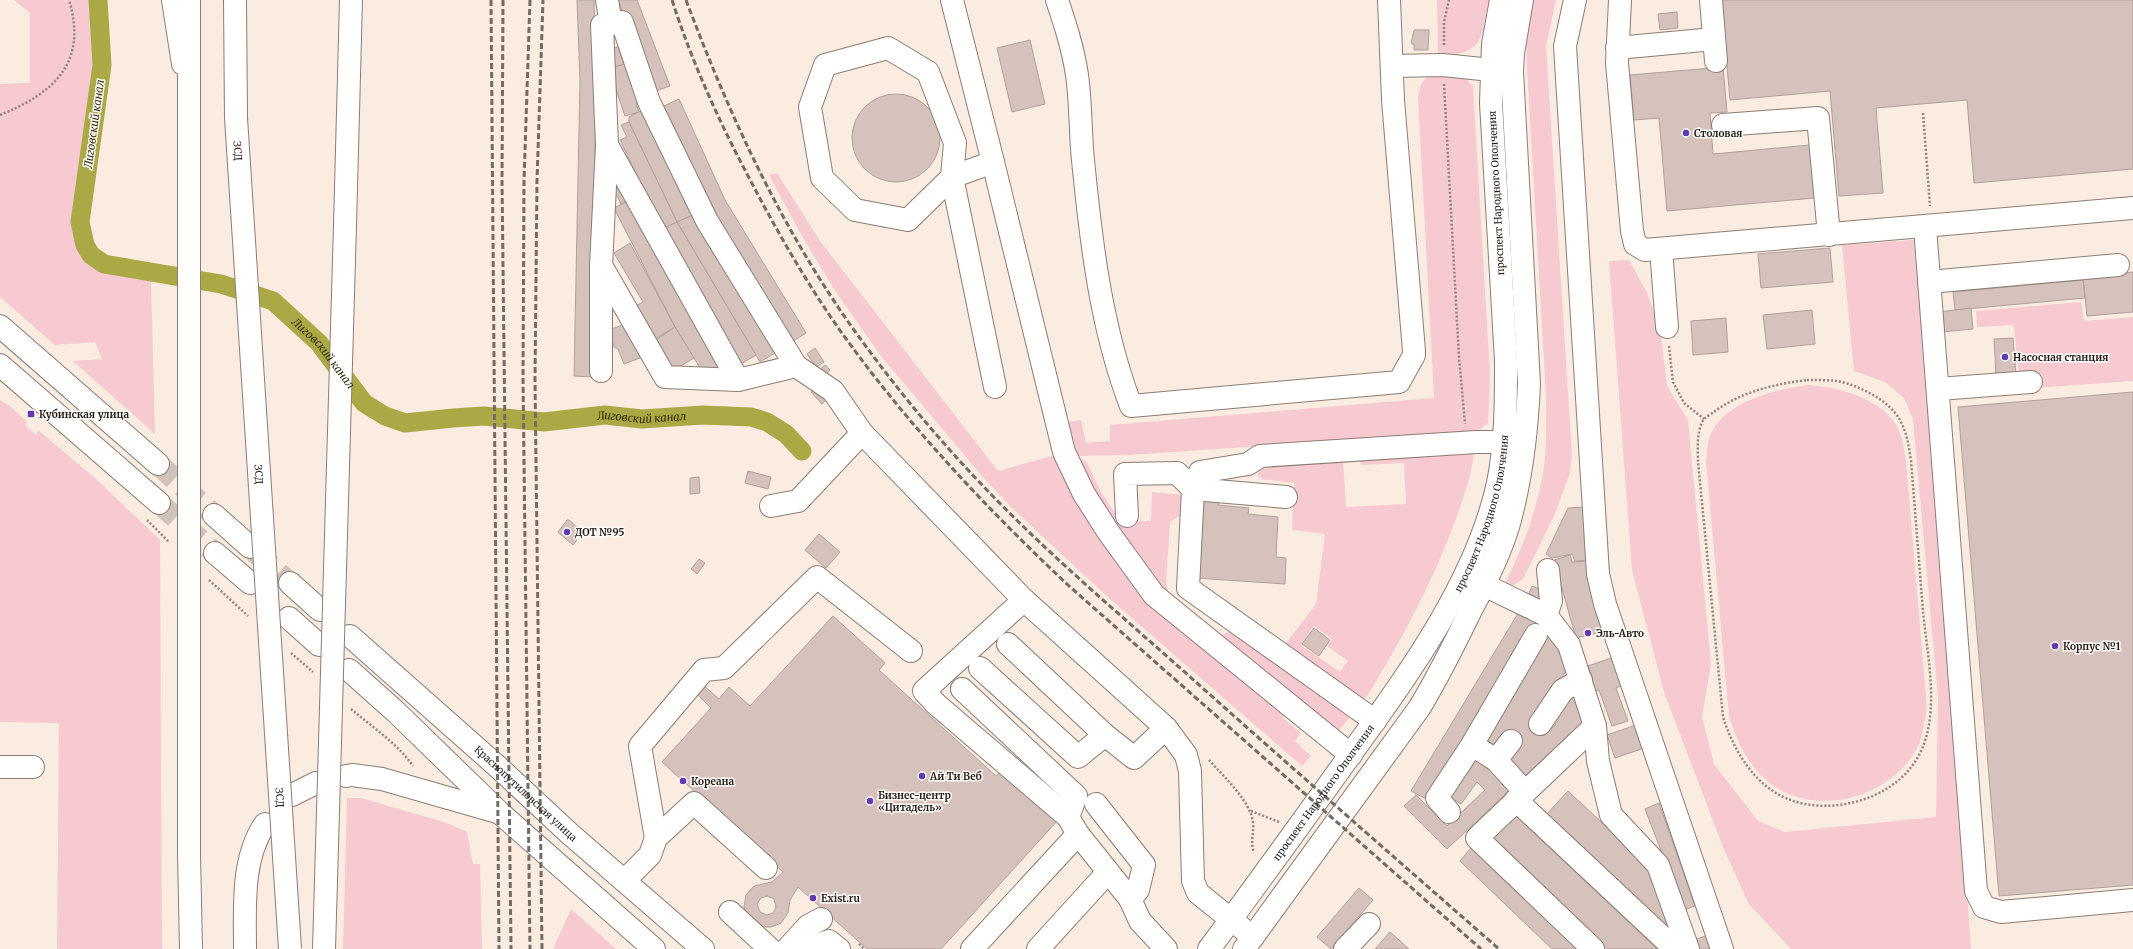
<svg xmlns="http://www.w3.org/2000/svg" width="2133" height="949" viewBox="0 0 2133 949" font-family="Merriweather,serif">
	<rect width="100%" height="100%" fill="#fbece1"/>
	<!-- green -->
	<g fill="#f7cad1" fill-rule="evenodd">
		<polygon points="14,0 93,0 97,65 75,227 84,253 92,263 106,270 151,278 155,434 73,361 102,359 95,342 55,345 0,297 0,84 30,83 30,13"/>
		<path d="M 1437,0 L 1489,0 C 1480,42 1485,52 1438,57 Z"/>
		<path d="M 1532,0 L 1556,0 L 1546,46 L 1572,455 L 1570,473 L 1554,516 L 1523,579 L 1511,587 L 1505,584 C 1523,547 1538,508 1544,466 C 1547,443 1546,419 1546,396 L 1527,68 L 1526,39 Z"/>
		<polygon points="1428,76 1464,76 1473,87 1490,375 1488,423 1478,431 1129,455 1078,456 1067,422 1081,420 1086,443 1110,441 1110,425 1434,398 1418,97 1421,84"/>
		<polygon points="777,173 820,241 998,471 1055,455 1083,510 1286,715 1283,718 1301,733 1295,741 1311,756 1302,766 1110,599 1012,508 982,476 881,356 836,292 803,238 769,175"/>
		<polygon points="1914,240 1953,697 1971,949 1791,949 1749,904 1723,847 1664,692 1632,570 1609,261 1629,260 1647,293 1660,328 1667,386 1688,420 1711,664 1702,717 1714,764 1758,821 1785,832 1936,817 1938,697 1913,419 1904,398 1885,382 1854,371 1842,245"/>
		<polygon points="2081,302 2084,321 2133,317 2133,381 2020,389 2014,325 1977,327 1976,311"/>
		<path d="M 1807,385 C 1839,388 1874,395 1895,423 C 1902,433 1904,449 1906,461 L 1927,709 C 1924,722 1923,738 1916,750 C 1888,798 1819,817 1772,785 C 1749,768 1737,742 1729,716 L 1706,461 C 1707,454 1707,446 1709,439 C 1720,403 1775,389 1807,385 Z"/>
		<polygon points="0,400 10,406 27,422 25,425 36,435 39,431 97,480 160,540 162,949 57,949 59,723 0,722"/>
		<path d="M 1474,452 C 1471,478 1463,500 1454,524 C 1431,586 1400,642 1366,698 L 1362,700 L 1284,646 L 1316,604 L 1325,534 L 1292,530 L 1294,483 L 1263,479 L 1260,478 L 1258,474 L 1260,466 L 1343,460 L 1346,507 L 1406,504 L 1404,463 L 1363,465 L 1358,460 ZM 1314,626 L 1332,639 L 1327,646 L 1348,661 L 1340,672 L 1301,645 Z"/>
		<path d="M 1082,460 L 1086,461 L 1101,492 L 1120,521 L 1151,521 L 1152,492 L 1185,495 L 1181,515 L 1170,522 L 1166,583 L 1168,591 L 1166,592 C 1133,558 1100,506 1081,462 Z"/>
		<polygon points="1230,631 1351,715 1339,731 1220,636"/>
		<polygon points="347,798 361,798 447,823 467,832 473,864 480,864 482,949 343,949"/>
		<polygon points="571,909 616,949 553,949"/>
	</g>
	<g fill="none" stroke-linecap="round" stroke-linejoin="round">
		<!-- canal -->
		<path stroke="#aaa946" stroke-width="19" id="s1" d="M 98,0 L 102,65 L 80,222 L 85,245 L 91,255 L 104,264 L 221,284 L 273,301 L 319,343 L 364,403 L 385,416 L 405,423 L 453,418 L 484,416 L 544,422 L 605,415 L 642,419 L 703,415 L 751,417 L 767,422 L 786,434 L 802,451"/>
	</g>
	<!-- building -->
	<g fill="#d5c2bd" stroke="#b19f9b" fill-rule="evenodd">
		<polygon points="577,0 594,0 596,78 592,377 574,376 580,81"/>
		<polygon points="618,0 637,0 670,86 653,92"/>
		<polygon points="1721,0 2133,0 2133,169 1974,183 1967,100 1876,108 1883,193 1839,196 1830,91 1730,100"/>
		<polygon points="1677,12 1678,28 1660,30 1658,14"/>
		<polygon points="1414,30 1429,30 1428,50 1414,50 1414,45 1411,43"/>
		<polygon points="1030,40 1045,104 1012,112 997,48"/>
		<polygon points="618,47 624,65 616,67 610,49"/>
		<polygon points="627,63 639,103 636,103 639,112 625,116 609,69"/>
		<polygon points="1723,67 1727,112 1710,113 1713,154 1810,145 1815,198 1667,211 1659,118 1634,120 1630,75"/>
		<circle cx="896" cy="138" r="44"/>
		<polygon points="679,99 725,200 806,333 792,342 711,209 662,107"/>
		<polygon points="642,110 693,215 677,222 629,122 629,117"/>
		<polygon points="629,122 677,222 662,229 620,140 627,137 621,125"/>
		<polygon points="620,184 628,201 621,204 613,188"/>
		<polygon points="628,201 721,365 705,376 675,327 614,208"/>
		<polygon points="693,215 775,353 760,362 677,222"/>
		<polygon points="677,222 756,355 741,364 662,229"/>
		<polygon points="630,243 675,327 653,340 634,307 643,302 614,253"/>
		<polygon points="1830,248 1833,282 1761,288 1758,254"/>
		<polygon points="2133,272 2133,312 2087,316 2083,277"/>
		<polygon points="2083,280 2085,298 1955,310 1953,292"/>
		<polygon points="1971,308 1973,329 1941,332 1939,312"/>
		<polygon points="1812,310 1815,344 1767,349 1763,315"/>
		<polygon points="1726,318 1728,352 1693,355 1691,321"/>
		<polygon points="625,324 631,341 635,343 640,358 624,364 618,349 614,347 609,330"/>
		<polygon points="675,327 694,358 674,370 656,340"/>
		<polygon points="2013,338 2016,374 1996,375 1994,339"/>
		<polygon points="815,348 824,362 816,367 807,354"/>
		<polygon points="825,365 830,370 825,376 819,370"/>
		<polygon points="816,387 827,399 822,404 811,392"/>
		<polygon points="2133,392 2133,885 1999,896 1958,407"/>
		<polygon points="748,471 771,477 768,489 745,483"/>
		<polygon points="699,477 700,493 690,494 690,478"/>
		<polygon points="1202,497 1219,498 1218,505 1249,508 1248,514 1278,517 1276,557 1286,558 1285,584 1196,578"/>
		<polygon points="1584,507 1588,560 1575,561 1572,554 1552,558 1546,554 1568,508"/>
		<polygon points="567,520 569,520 578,528 578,531 573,536 577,540 573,545 558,532"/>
		<polygon points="819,534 840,552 826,568 805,550"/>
		<polygon points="1570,555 1572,562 1587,561 1605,631 1576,638 1554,560"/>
		<polygon points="699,559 705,563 697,574 691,569"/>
		<polygon points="1532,586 1542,590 1536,602 1527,598"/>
		<polygon points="1520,610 1536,620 1426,799 1411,791"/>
		<path d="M 833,616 L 885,663 L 879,670 L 996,776 L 1002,770 L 1058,820 L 941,949 L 867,949 L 798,887 L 790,900 L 788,913 L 781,923 L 771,927 L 760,927 L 746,914 L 744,907 L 746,895 L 754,886 L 772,882 L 783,872 L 662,762 L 711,708 L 698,695 L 697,693 L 703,685 L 719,699 L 729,687 L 750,706 ZM 767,896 L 774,899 L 776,907 L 773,913 L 767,915 L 760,912 L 757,904 L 761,898 Z"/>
		<polygon points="1314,628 1330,640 1319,656 1302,644"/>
		<polygon points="1550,630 1571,663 1530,727 1543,736 1556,724 1550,718 1570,697 1588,717 1522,779 1506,758 1482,741"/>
		<polygon points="1614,657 1624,685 1616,688 1628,721 1612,726 1599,690 1593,692 1588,677 1592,676 1588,666"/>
		<polygon points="1636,725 1644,748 1615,758 1607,735"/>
		<polygon points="1474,755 1512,788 1447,849 1404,806 1416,795 1447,826 1485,790 1477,782 1461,804 1447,795"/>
		<polygon points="1568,791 1658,875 1652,881 1664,893 1674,923 1667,930 1545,816"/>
		<polygon points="1659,803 1695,906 1684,910 1645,809"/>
		<polygon points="1513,813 1657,949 1607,949 1489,837"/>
		<polygon points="1471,848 1577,949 1552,949 1460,861"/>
		<polygon points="1359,888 1373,900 1331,949 1317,937"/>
		<polygon points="1390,932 1409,949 1375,949"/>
		<polygon points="1708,935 1713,949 1697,949 1694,940"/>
	</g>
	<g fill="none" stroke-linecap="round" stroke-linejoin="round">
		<!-- major-tunnel -->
		<g stroke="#d0c3b9" stroke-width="22" stroke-dasharray="22 11" stroke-linecap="butt">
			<polyline points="158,464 214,515"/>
			<polyline points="159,503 215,553"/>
			<polyline points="254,551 290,583"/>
		</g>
		<defs>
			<g id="minor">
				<polyline points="607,0 611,24"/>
				<polyline points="952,0 993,162 1064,452 1084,494 1109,533 1154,595 1351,755"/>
				<path d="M 1057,0 C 1065,24 1073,48 1077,75 C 1081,103 1080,131 1083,160 C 1091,242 1101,328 1131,406 L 1399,382 L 1414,355 L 1414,351 L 1393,100 L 1389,0"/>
				<polyline points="1575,0 1565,46 1598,574 1605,604 1722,949"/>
				<polyline points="1620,0 1617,63 1632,231 1635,244 1645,250 2133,208"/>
				<polyline points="1711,0 1716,61"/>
				<polyline points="1617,48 1714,39"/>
				<polyline points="1393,66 1443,65 1491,70"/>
				<polyline points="1723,125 1818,118 1829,235"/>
				<polyline points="607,145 738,380 796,366"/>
				<polyline points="993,162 952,177 908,220 855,210 822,178 810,107 825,65 888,48 928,72 955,143 952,177 995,387"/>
				<polyline points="1925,227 1976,891 1984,907 2001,912 2133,900"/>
				<polyline points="1661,249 1667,327"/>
				<polyline points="602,267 665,377 738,380"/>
				<polyline points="1929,282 2118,265"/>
				<polyline points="601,371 601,266 607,145 602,25 622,22 649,102 707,221 796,366 833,391 862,433 1024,600 1166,728 1186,755 1190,771 1193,881 1198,893 1253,937"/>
				<polyline points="1938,389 2031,382"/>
				<polyline points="771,506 798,501 862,433"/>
				<polyline points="1127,516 1125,474 1177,473 1193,489 1286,497"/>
				<polyline points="1484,585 1546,615 1569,645 1595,726 1598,761 1611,815 1658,865 1688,949"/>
				<polyline points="1024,600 924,691 936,704 1068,817 1078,834"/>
				<polyline points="1546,615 1551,601 1548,570"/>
				<polyline points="1008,644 1105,735"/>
				<polyline points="980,668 1078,757 1105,735 1134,758 1166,728"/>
				<polyline points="962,689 1076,796 1068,817"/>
				<polyline points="1375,721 1188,588 1193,489 1200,472 1248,464 1260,456 1476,442 1503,442"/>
				<polyline points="1540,724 1563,690 1581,680"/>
				<polyline points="1472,745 1496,760 1525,792"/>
				<polyline points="1496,760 1511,741"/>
				<polyline points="0,767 33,767"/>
				<polyline points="1516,800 1675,949"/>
				<polyline points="1096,804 1144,865 1138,890 1130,899"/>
				<polyline points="1449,812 1437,798 1472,745 1536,635"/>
				<polyline points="656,838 640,746 704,670 724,668 817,577 911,651"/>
				<polyline points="625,880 650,855 656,838 694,803 766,868"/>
				<polyline points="730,912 770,949"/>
				<polyline points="787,949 808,926 821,919"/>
				<polyline points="805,949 829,941 839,949"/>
				<polyline points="972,949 1078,834 1130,899 1140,921 1166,949"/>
				<polyline points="1038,949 1108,872"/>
				<polyline points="1345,949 1369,924"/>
				<polyline points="1593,949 1477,838 1595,726"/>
			</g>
			<g id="major">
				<polyline points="173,0 183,64"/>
				<polyline points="345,225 351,0"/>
				<polyline points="0,326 158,464"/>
				<polyline points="0,365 159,503"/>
				<polyline points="214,515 250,547"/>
				<polyline points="215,553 250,583"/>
				<polyline points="290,583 320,610"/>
				<polyline points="289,618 319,645"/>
				<path id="s2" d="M 350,636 L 498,767 L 570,834 L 703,949"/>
				<polyline points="349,670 396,712 500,813 654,949"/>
				<polyline points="346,776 352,775 382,779 497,812"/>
				<polyline points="292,795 316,783"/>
				<path d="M 245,949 C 245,909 241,859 265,824"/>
				<path id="s3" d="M 1209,949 C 1256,886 1302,822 1348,758 C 1407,676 1476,583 1498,483 C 1506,444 1506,401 1506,361 L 1491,103 L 1493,44 L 1501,0"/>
				<path d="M 1244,949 L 1420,707 C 1439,675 1455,643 1471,610 C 1485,584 1499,556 1508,527 C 1521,481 1527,432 1529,384 L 1512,72 L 1513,53 L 1522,0"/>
			</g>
			<polyline id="highway" points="189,0 189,108"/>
		</defs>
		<!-- minor casing -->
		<use href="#minor" stroke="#8b7d73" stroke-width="24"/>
		<!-- major casing -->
		<use href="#major" stroke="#8b7d73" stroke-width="24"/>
		<!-- highway casing -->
		<use href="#highway" stroke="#8b7d73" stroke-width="24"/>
		<!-- path -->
		<g stroke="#8f857e" stroke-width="2.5" stroke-dasharray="2 2" stroke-linecap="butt">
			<polyline points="1444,45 1444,22 1449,0"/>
			<polyline points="1444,84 1459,357 1465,424"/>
			<polyline points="1923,113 1930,206"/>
			<path d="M 0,115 C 54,93 88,63 69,0"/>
			<polyline points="1669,346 1673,382 1684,403 1704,419"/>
			<path d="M 1807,380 C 1817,380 1828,380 1838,381 C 1860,386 1891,401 1901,422 C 1907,434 1909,447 1911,461 C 1915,511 1919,561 1923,611 C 1927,654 1940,711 1921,751 C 1902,793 1848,812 1805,804 C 1761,796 1736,757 1723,717 L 1698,462 C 1698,450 1696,430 1704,419 C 1706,417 1711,414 1714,412 C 1740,392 1775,384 1807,380 Z"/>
			<polyline points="147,520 169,542"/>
			<polyline points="209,580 248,616"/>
			<polyline points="291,653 313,672"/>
			<path d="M 351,709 C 372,727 397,743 413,766"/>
			<path d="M 1209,760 C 1223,776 1251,801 1253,823 C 1254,834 1250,841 1254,853"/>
			<polyline points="1251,811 1279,822"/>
			<polyline points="859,944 864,949"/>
		</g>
		<!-- minor -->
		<use href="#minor" stroke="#fff" stroke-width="22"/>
		<!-- major -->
		<use href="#major" stroke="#fff" stroke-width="22"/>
		<!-- highway -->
		<use href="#highway" stroke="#fff" stroke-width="22"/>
		<!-- rail -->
		<g stroke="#736b64" stroke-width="3" stroke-dasharray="6 3" stroke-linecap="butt">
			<polyline points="491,0 499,949"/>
			<polyline points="503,0 502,180 511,949"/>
			<polyline points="530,0 524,181 523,378 530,949"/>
			<path d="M 672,0 C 691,59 717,117 746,172 C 774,226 804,279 839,329 C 906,423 985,507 1069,586 L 1481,949"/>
			<path d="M 686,0 C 729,114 779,223 849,323 C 886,375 926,425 969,471 C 1037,545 1114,609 1188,675 C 1291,767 1395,858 1499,949"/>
			<polyline points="542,949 535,379 537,181 543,0"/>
		</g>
		<defs>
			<polyline id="major-bridge" points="324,949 345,225"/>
			<g id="highway-bridge">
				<path id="s4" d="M 235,0 L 236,118 L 290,949"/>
				<polyline points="189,108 189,853 191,949"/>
			</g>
		</defs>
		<!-- major-bridge casing -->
		<use href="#major-bridge" stroke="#8b7d73" stroke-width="24" stroke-linecap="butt"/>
		<!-- highway-bridge casing -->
		<use href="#highway-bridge" stroke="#8b7d73" stroke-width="24" stroke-linecap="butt"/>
		<!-- major-bridge -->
		<use href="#major-bridge" stroke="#fff" stroke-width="22"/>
		<!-- highway-bridge -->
		<use href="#highway-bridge" stroke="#fff" stroke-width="22"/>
	</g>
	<!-- markers -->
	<g fill="#6139b1" stroke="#fffcfa" stroke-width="1.5">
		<circle cx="1686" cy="133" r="4"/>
		<circle cx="2005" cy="357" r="4"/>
		<rect x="27" y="410" width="8" height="8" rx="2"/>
		<circle cx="567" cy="532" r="4"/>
		<circle cx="1588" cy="633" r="4"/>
		<circle cx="2055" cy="646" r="4"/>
		<circle cx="922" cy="776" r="4"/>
		<circle cx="683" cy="781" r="4"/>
		<circle cx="870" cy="801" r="4"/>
		<circle cx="813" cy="898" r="4"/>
	</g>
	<g text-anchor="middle" stroke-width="3" stroke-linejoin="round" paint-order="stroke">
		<!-- poi labels -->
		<g font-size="10" font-weight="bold" fill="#221d19" stroke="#fffcfa" text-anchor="start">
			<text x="1694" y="137">Столовая</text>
			<text x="2013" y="361">Насосная станция</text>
			<text x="39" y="418">Кубинская улица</text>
			<text x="575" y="536">ДОТ №95</text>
			<text x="1596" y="637">Эль-Авто</text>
			<text x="2063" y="650">Корпус №1</text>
			<text x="930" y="780">Ай Ти Веб</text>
			<text x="691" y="785">Кореана</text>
			<text x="878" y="799">Бизнес-центр<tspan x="878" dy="12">«Цитадель»</tspan></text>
			<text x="821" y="902">Exist.ru</text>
		</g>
		<!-- street labels -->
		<g font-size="10" fill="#221d19" stroke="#fffcfa">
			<text dy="4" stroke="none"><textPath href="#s4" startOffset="151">ЗСД</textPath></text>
			<text transform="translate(1496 193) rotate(-93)" y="4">проспект Народного Ополчения</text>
			<text dy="4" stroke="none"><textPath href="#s4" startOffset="475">ЗСД</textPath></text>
			<text dy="4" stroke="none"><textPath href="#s3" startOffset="518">проспект Народного Ополчения</textPath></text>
			<text dy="4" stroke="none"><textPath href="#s3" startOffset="194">проспект Народного Ополчения</textPath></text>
			<text dy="4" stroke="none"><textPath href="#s2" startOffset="236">Краснопутиловская улица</textPath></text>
			<text dy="4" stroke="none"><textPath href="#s4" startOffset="799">ЗСД</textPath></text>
		</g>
		<!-- water labels -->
		<g font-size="11" font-style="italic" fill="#2d2c01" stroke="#fffcfa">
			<text transform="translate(94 124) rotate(-82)" y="4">Лиговский канал</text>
			<text dy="4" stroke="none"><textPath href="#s1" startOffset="521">Лиговский канал</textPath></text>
			<text dy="4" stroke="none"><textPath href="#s1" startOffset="869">Лиговский канал</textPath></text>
		</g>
	</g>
</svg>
